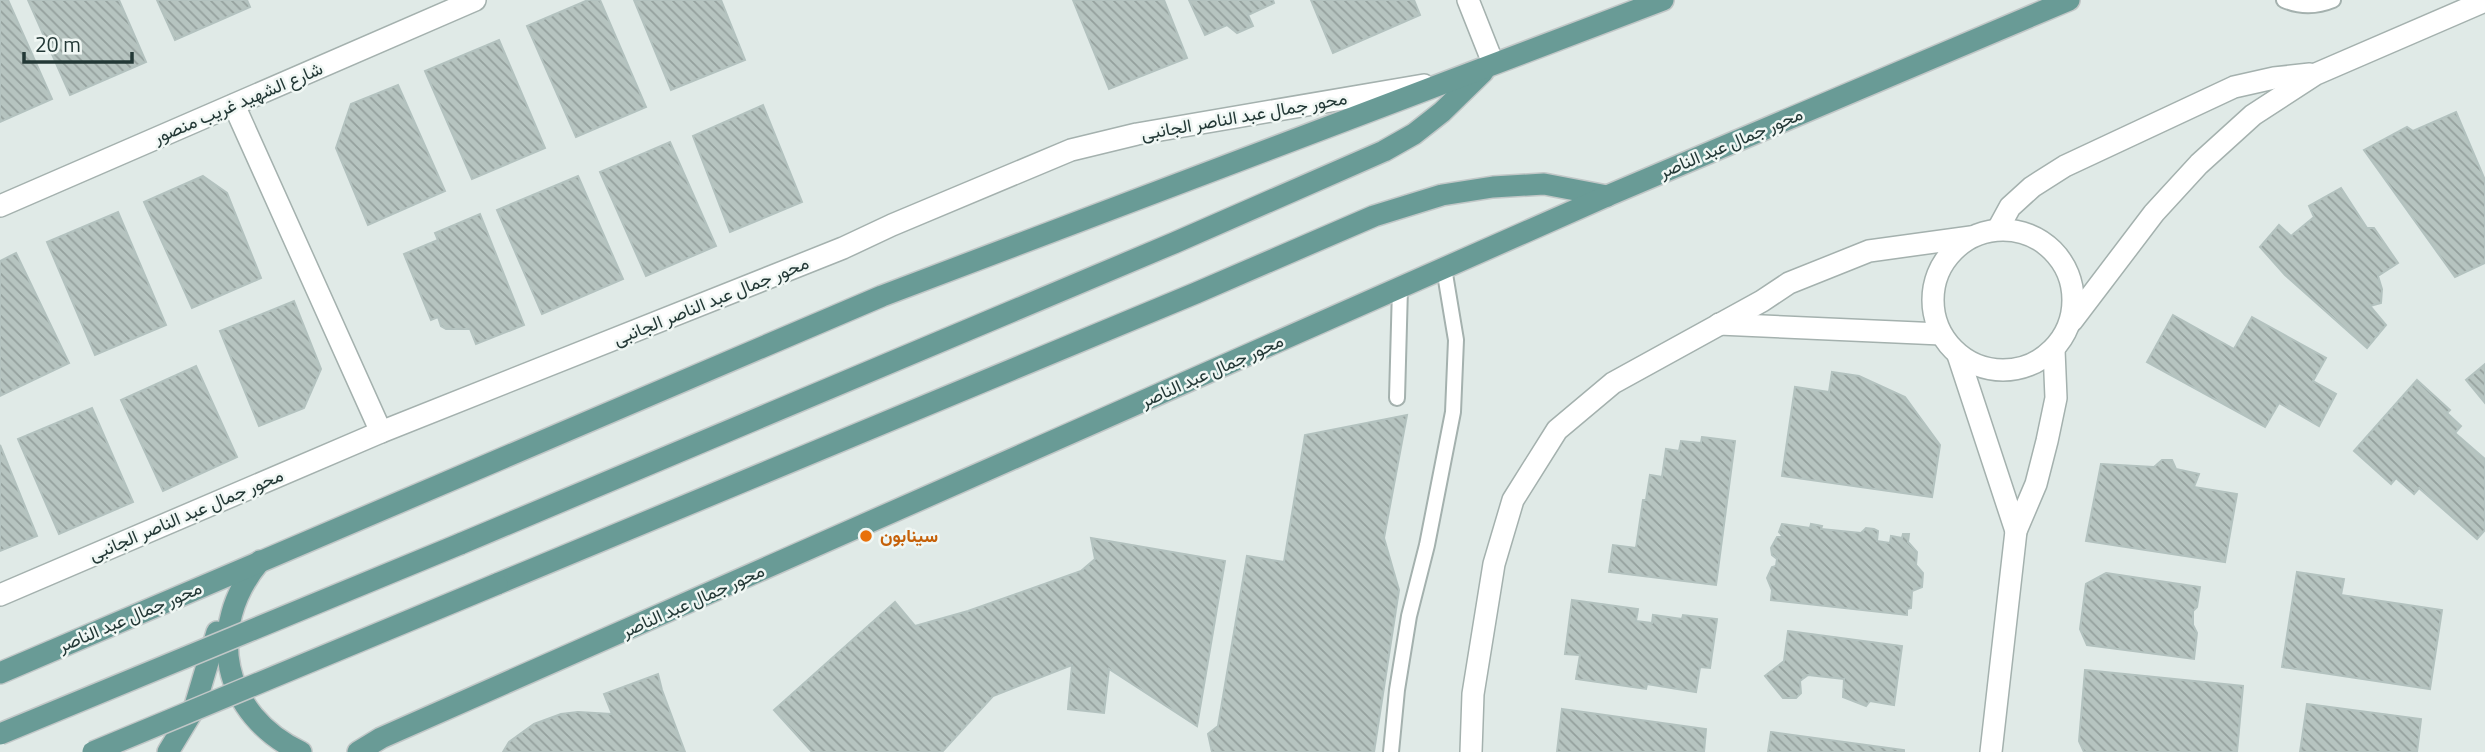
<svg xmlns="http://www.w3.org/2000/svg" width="2485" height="752" viewBox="0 0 2485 752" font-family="'Titillium Web',Vazirmatn,sans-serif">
	<defs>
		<pattern id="building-back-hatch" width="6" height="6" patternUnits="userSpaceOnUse" patternTransform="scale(1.75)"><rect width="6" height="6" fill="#b6c4c0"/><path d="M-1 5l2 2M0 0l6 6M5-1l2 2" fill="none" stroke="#94a09d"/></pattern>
	</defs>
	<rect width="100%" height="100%" fill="#e0eae7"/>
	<!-- building -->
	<g fill="url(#building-back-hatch)" stroke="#b3c2bf" stroke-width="2">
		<polygon points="0,0 8,0 52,99 0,122"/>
		<polygon points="28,0 119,0 146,62 70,95"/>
		<polygon points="157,0 247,0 250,7 175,40"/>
		<polygon points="588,0 600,0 646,107 576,137 527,26"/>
		<polygon points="634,0 721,0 745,60 671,90"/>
		<polygon points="1073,0 1164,0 1187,58 1109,89"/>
		<polygon points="1189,0 1273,0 1274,3 1248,15 1253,26 1237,33 1227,25 1205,35"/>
		<polygon points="1311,0 1414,0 1420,15 1333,53"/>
		<polygon points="499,40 545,148 472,179 425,71"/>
		<polygon points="398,85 445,191 368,225 336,148 351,104"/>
		<polygon points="763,105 802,202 730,232 693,136"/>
		<polygon points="2456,112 2485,180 2485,263 2455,277 2364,150 2407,127 2413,131"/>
		<polygon points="670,142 716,246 646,276 600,172"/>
		<polygon points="203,176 227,193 261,278 192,308 144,202"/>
		<polygon points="578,176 623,279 542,314 497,210"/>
		<polygon points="2341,188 2367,228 2374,228 2398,263 2378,276 2382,289 2381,303 2370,306 2386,325 2367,348 2285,275 2260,247 2279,225 2291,236 2314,217 2309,206"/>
		<polygon points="118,212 166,325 95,355 47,242"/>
		<polygon points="480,214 524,325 476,344 470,329 446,329 441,326 438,317 431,320 404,254 438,240 435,233"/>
		<polygon points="16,253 69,363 0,396 0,261"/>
		<polygon points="294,301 321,369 304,408 259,426 220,331"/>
		<polygon points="2173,315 2234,349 2252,317 2326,358 2313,381 2336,394 2319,426 2279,403 2265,427 2147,362"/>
		<polygon points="2485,364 2485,403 2466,380"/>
		<polygon points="196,366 237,457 163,491 121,400"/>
		<polygon points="1832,372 1859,376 1905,397 1940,445 1932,497 1782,476 1795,387 1829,392"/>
		<polygon points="2417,380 2450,410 2447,413 2461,426 2455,433 2485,459 2485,530 2477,539 2419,488 2414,494 2396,478 2391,484 2354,451"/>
		<polygon points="92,408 133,502 59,534 18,439"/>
		<polygon points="1407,415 1384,538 1399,590 1374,752 1212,752 1208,734 1218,726 1247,556 1284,562 1305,435"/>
		<polygon points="1702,437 1735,441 1716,585 1609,572 1613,545 1636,548 1643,500 1646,500 1650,475 1662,477 1666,449 1679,451 1681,441 1701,443"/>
		<polygon points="0,445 37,536 0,551"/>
		<polygon points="2162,460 2172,460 2176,469 2199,474 2194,487 2237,494 2225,562 2086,541 2101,464 2154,467"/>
		<polygon points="1782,524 1810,528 1811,524 1822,526 1821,529 1861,533 1866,528 1874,529 1878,531 1877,541 1890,543 1891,536 1902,538 1903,534 1909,534 1908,542 1917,552 1916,565 1923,573 1922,587 1912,591 1911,608 1907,609 1907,615 1771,600 1772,590 1767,578 1772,567 1776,566 1777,559 1772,555 1771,548 1777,537 1783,537 1779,532"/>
		<polygon points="1091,538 1225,561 1197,726 1109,669 1104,713 1068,709 1072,665 993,696 942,752 812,752 774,710 895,602 915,626 968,611 1081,571 1095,559"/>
		<polygon points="2297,572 2344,579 2341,595 2442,610 2430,689 2282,667"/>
		<polygon points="2106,573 2200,587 2197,607 2193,611 2193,625 2197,633 2194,659 2087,645 2080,629 2086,584"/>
		<polygon points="1572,600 1638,609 1636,621 1652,623 1653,615 1682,619 1683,615 1717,619 1710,668 1700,667 1696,692 1647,684 1646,689 1576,679 1580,655 1565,654"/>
		<polygon points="1788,631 1902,646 1894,705 1870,701 1866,706 1843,697 1844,679 1808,675 1800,681 1801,693 1796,698 1783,698 1765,676 1784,661"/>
		<polygon points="2085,670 2243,686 2237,752 2084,752 2079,741"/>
		<polygon points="658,674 662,690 685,752 503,752 509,742 534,724 561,714 578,712 612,714 604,694"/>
		<polygon points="2307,704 2421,719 2417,752 2300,752"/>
		<polygon points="1562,709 1706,729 1704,752 1557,752"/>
		<polygon points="1771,732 1904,750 1904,752 1768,752"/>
	</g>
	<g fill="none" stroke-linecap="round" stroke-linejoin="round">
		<defs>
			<g id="service">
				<path d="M 2284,0 C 2300,7 2316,7 2333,0"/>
				<polyline points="1397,398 1400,288"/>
				<polyline points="1391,752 1397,690 1409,616 1427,545 1453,412 1456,340 1444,268"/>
			</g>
			<g id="minor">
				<polyline points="1468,0 1493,63"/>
				<polyline points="234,105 381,432"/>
				<polyline points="0,206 475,0"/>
				<polyline points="1998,229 2010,207 2032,187 2065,166 2234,87 2274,78 2310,74"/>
				<circle cx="2003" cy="300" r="70"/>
				<polyline points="2072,321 2154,213 2199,164 2253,115 2316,74 2485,1"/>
				<polyline points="1719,324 1941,334"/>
				<polyline points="1958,355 2016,531"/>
				<polyline points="0,595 381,432 843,248 892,225 1071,150 1137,134 1424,85"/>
				<polyline points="1471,752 1473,694 1494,564 1513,500 1557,430 1613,383 1762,301 1789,283 1869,251 1971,237"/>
				<polyline points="1991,752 2016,531 2036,484 2047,441 2056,398 2054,350"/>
			</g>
			<g id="primary">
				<polyline points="460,544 1174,243 1384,151 1414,134 1442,112 1483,72"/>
				<path d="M 260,561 C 204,628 222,715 301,752"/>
				<polyline points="497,584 1196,293 1374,216 1442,195 1493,187 1544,184 1607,196"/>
				<polyline points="0,673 882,296 1663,0"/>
				<polyline points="168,752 194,709 217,632"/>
				<polyline points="358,752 381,738 1607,196 2069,0"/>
			</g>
		</defs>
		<!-- service casing -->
		<use href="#service" stroke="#a4b1ae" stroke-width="18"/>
		<!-- minor casing -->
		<use href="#minor" stroke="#a4b1ae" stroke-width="24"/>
		<!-- primary casing -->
		<use href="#primary" stroke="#c1c7c7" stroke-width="24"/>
		<!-- service -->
		<use href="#service" stroke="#fff" stroke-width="14"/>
		<!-- minor -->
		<use href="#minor" stroke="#fff" stroke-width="21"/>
		<!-- primary -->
		<use href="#primary" stroke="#699b96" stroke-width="21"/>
		<defs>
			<g id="primary-bridge">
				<polyline points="0,734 460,544"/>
				<polyline points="93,752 497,584"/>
			</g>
		</defs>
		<!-- primary-bridge casing -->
		<use href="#primary-bridge" stroke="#c1c7c7" stroke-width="24" stroke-linecap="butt"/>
		<!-- primary-bridge -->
		<use href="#primary-bridge" stroke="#699b96" stroke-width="21"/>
	</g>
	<!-- markers -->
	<circle fill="#e8710a" stroke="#f0f7f4" stroke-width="2.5" cx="866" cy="536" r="7"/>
	<g text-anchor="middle" stroke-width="5" stroke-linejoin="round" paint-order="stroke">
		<!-- street labels -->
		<g font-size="18" fill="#233836" stroke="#f0f7f4">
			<text transform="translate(238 103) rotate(-23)" y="6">شارع الشهيد غريب منصور</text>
			<text transform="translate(1244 116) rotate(-10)" y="6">محور جمال عبد الناصر الجانبى</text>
			<text transform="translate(1731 143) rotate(-23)" y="6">محور جمال عبد الناصر</text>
			<text transform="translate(711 301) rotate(-22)" y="6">محور جمال عبد الناصر الجانبى</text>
			<text transform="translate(1212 371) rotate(-24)" y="6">محور جمال عبد الناصر</text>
			<text transform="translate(186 515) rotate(-23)" y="6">محور جمال عبد الناصر الجانبى</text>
			<text transform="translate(693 601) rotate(-24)" y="6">محور جمال عبد الناصر</text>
			<text transform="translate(130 617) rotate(-23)" y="6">محور جمال عبد الناصر</text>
		</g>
		<!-- food labels -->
		<g font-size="18" font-weight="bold" fill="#c56008" stroke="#f0f7f4" text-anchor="start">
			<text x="880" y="542">سينابون</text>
		</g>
	</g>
	<!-- scale -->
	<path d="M24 52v10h108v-10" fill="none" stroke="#233836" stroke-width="3.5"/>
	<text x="35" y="52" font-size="21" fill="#233836" stroke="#f0f7f4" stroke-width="5" paint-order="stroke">20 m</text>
</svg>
